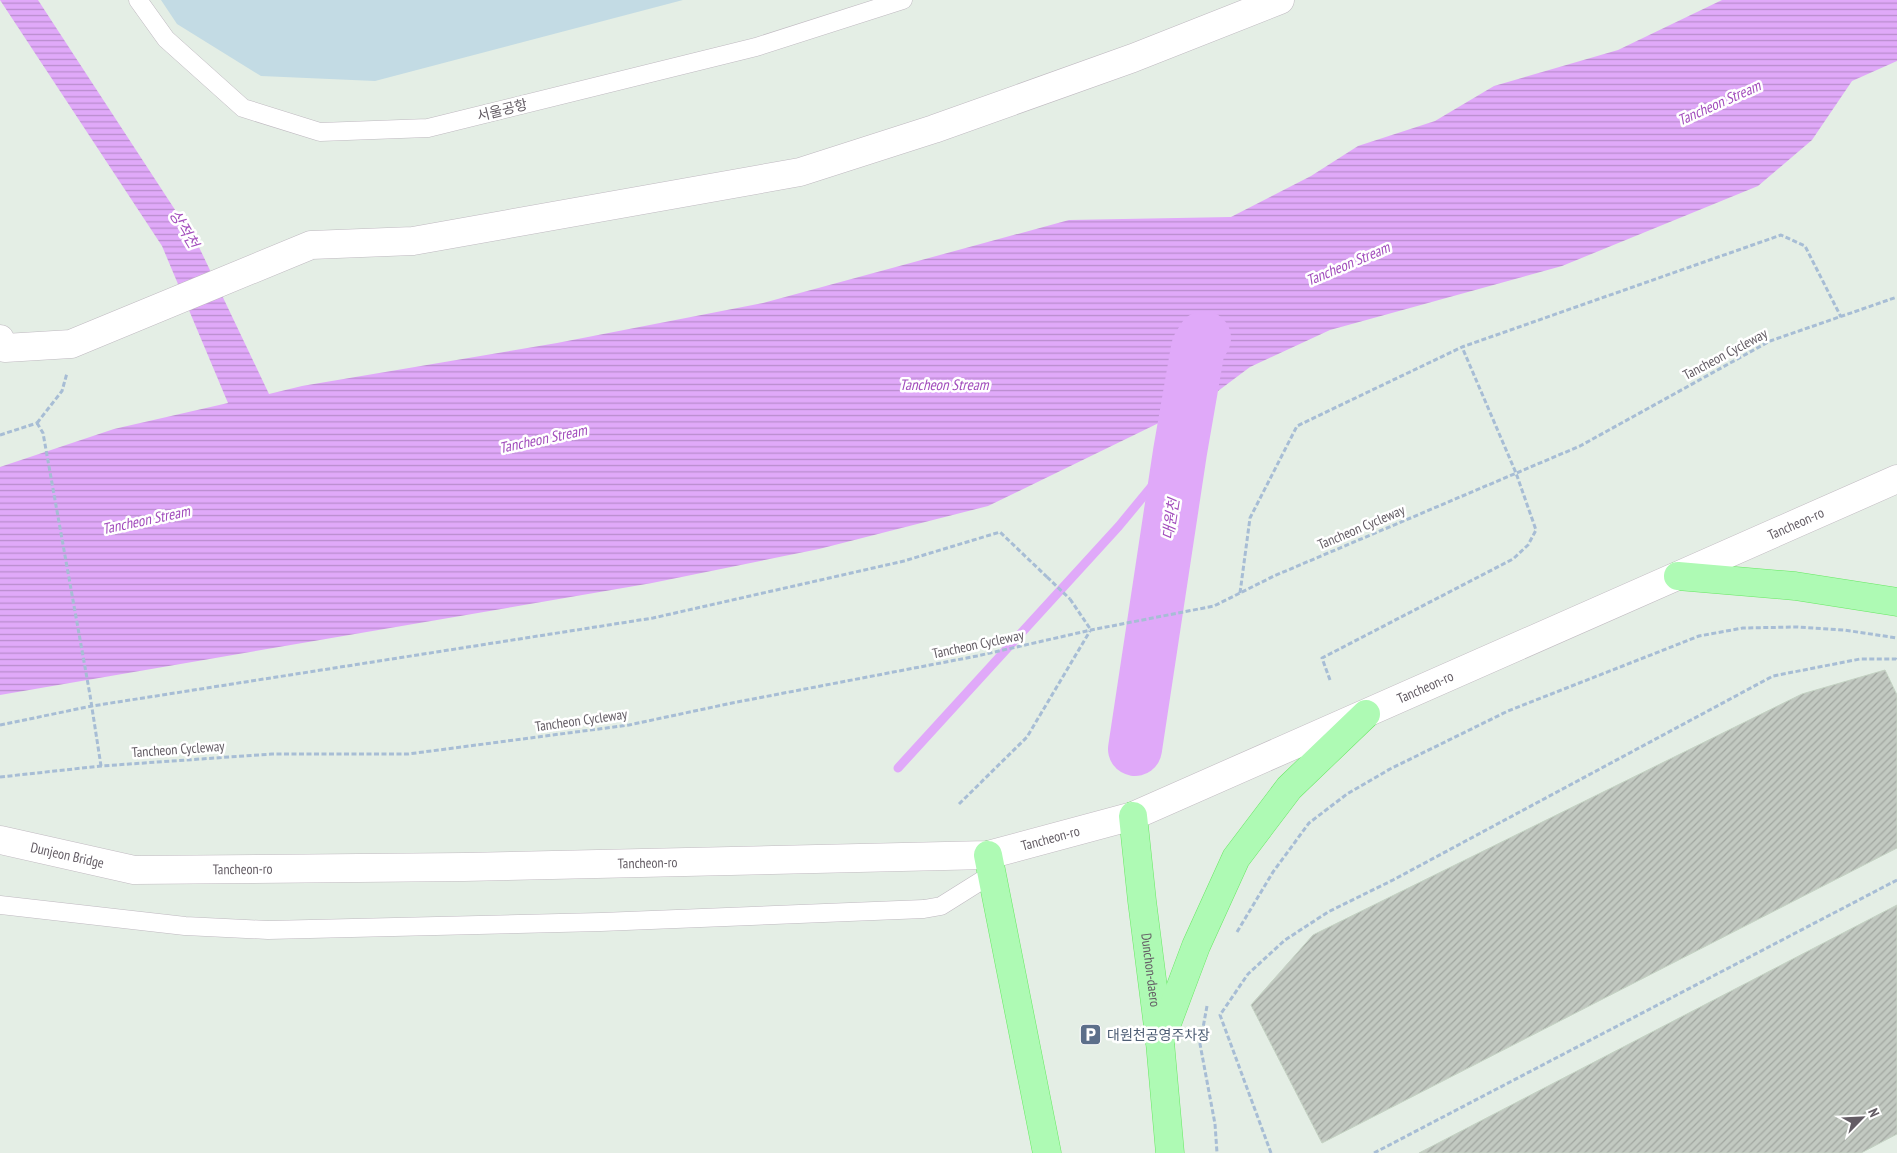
<svg xmlns="http://www.w3.org/2000/svg" width="1897" height="1153" viewBox="0 0 1897 1153" font-family="'PT Sans Narrow','Noto Sans KR',sans-serif">
	<defs>
		<pattern id="water-rules" width="6" height="5" patternUnits="userSpaceOnUse" patternTransform="scale(1.25)"><rect width="6" height="5" fill="#e0a9f9"/><path d="M0 2.5h6" fill="none" stroke="#b98dcd"/></pattern>
		<pattern id="building-hatch" width="6" height="6" patternUnits="userSpaceOnUse" patternTransform="scale(1.25)"><rect width="6" height="6" fill="#c2c9c1"/><path d="M-1 1l2-2M0 6l6-6M5 7l2-2" fill="none" stroke="#a1a6a0"/></pattern>
	</defs>
	<rect width="100%" height="100%" fill="#e4eee5"/>
	<!-- grass -->
	<polygon fill="#c3dbe4" points="161,0 683,0 375,81 261,76 177,24"/>
	<!-- water -->
	<polygon fill="url(#water-rules)" points="0,0 38,0 198,245 269,394 302,386 557,343 763,303 1069,220 1231,217 1311,176 1358,146 1435,121 1494,86 1618,50 1722,0 1897,0 1897,61 1852,81 1812,140 1758,186 1562,266 1330,330 1250,367 1206,400 988,506 819,549 652,583 0,695 0,467 114,429 228,403 162,246"/>
	<g fill="none" stroke-linecap="round" stroke-linejoin="round">
		<!-- stream -->
		<polyline stroke="#e0a9f9" stroke-width="9" points="898,768 1119,526 1180,452"/>
		<!-- river -->
		<polyline stroke="#e0a9f9" stroke-width="54" points="1135,749 1180,452 1198,348 1204,338"/>
	</g>
	<!-- building -->
	<g fill="url(#building-hatch)" stroke="#c4d2c3">
		<polygon points="1885,670 1897,695 1897,848 1322,1143 1251,1005 1313,935 1802,694"/>
		<polygon points="1897,905 1897,1134 1861,1153 1419,1153"/>
	</g>
	<g fill="none" stroke-linecap="round" stroke-linejoin="round">
		<defs>
			<g id="service">
				<polyline points="138,0 166,39 243,108 320,132 428,128 756,47 903,0"/>
				<polyline points="0,905 185,926 268,930 601,922 924,909 941,906 992,874"/>
			</g>
			<polyline id="minor" points="0,339 5,348 71,344 311,245 413,241 800,172 934,129 1133,58 1280,0"/>
			<g id="secondary">
				<path id="s1" d="M 0,840 L 134,870 L 464,867 L 988,855 L 1133,816 L 1897,479"/>
			</g>
			<g id="primary">
				<polyline points="1678,576 1795,586 1897,602"/>
				<path id="s2" d="M 1133,816 L 1142,901 L 1160,1042 L 1170,1153"/>
				<polyline points="988,855 1047,1153"/>
				<polyline points="1160,1042 1196,946 1236,858 1289,788 1366,714"/>
			</g>
		</defs>
		<!-- service casing -->
		<use href="#service" stroke="#bfb9c0" stroke-width="19"/>
		<!-- minor casing -->
		<use href="#minor" stroke="#bfb9c0" stroke-width="29"/>
		<!-- secondary casing -->
		<use href="#secondary" stroke="#c1bac1" stroke-width="29"/>
		<!-- primary casing -->
		<use href="#primary" stroke="#67e863" stroke-width="29"/>
		<!-- path -->
		<g stroke="#a7bdd5" stroke-width="3" stroke-dasharray="5 2.5" stroke-linecap="butt">
			<polyline points="37,423 43,433 90,695 101,766"/>
			<polyline points="37,423 62,391 67,373"/>
			<polyline points="0,435 37,423"/>
			<polyline points="1240,593 1250,518 1297,426 1462,347 1781,235 1805,246 1841,317"/>
			<polyline points="1070,599 1091,630"/>
			<polyline points="1330,680 1322,658 1513,559 1528,545 1536,530 1516,473 1462,347"/>
			<polyline points="0,725 92,706 653,618 904,561 1000,532 1047,577"/>
			<polyline points="0,777 101,766 272,754 408,754 629,725 732,703 977,656 1091,630 1214,606 1274,576 1580,446 1770,341 1897,297"/>
			<polyline points="959,804 1027,737 1090,631"/>
			<polyline points="1237,932 1273,872 1309,823 1347,794 1390,769 1508,711 1699,636 1743,628 1797,627 1844,630 1897,638"/>
			<polyline points="1207,1006 1200,1044 1215,1124 1217,1153"/>
			<polyline points="1271,1153 1220,1015 1248,974 1285,940 1328,912 1393,880 1773,676 1860,659 1896,659 1897,660"/>
			<polyline points="1374,1153 1897,880"/>
		</g>
		<!-- service -->
		<use href="#service" stroke="#fff" stroke-width="18"/>
		<!-- minor -->
		<use href="#minor" stroke="#fff" stroke-width="28"/>
		<!-- secondary -->
		<use href="#secondary" stroke="#fff" stroke-width="28"/>
		<!-- primary -->
		<use href="#primary" stroke="#aefab4" stroke-width="28"/>
		<!-- path-bridge -->
		<polyline stroke="#a7bdd5" stroke-width="3" stroke-dasharray="5 2.5" stroke-linecap="butt" points="1047,577 1070,599"/>
	</g>
	<!-- icons -->
	<defs>
		<symbol id="parking-square" viewBox="-11 -11 22 22"><rect x="-9" y="-9" width="18" height="18" rx="4" fill="#5c6f8a" stroke="#fff"/><path d="M-3.5-5.5H1a3.5 3.5 0 0 1 0 7H-1V5.5H-3.5ZM-1-3.4V-.6H.8a1.4 1.4 0 0 0 0-2.8Z" fill="#fff"/></symbol>
	</defs>
	<g fill-rule="evenodd">
		<use href="#parking-square" x="1078" y="1022" width="25" height="25"/>
	</g>
	<g text-anchor="middle" stroke-width="5" stroke-linejoin="round" paint-order="stroke">
		<!-- street labels -->
		<g font-size="14" fill="#635c64" stroke="#fff">
			<text transform="translate(502 110) rotate(-14)" y="5">서울공항</text>
			<text transform="translate(1725 354) rotate(-28)" y="5">Tancheon Cycleway</text>
			<text dy="5" stroke="none"><textPath href="#s1" startOffset="1866">Tancheon-ro</textPath></text>
			<text transform="translate(1361 527) rotate(-23)" y="5">Tancheon Cycleway</text>
			<text transform="translate(978 644) rotate(-12)" y="5">Tancheon Cycleway</text>
			<text dy="5" stroke="none"><textPath href="#s1" startOffset="1461">Tancheon-ro</textPath></text>
			<text transform="translate(581 720) rotate(-8)" y="5">Tancheon Cycleway</text>
			<text transform="translate(178 749) rotate(-4)" y="5">Tancheon Cycleway</text>
			<text dy="5" stroke="none"><textPath href="#s1" startOffset="1056">Tancheon-ro</textPath></text>
			<text dy="5" stroke="none"><textPath href="#s1" startOffset="69">Dunjeon Bridge</textPath></text>
			<text dy="5" stroke="none"><textPath href="#s1" startOffset="651">Tancheon-ro</textPath></text>
			<text dy="5" stroke="none"><textPath href="#s1" startOffset="246">Tancheon-ro</textPath></text>
			<text dy="5" stroke="none"><textPath href="#s2" startOffset="155">Dunchon-daero</textPath></text>
		</g>
		<!-- service labels -->
		<g font-size="14" fill="#4e5e75" stroke="#fff" text-anchor="start">
			<text x="1107" y="1040">대원천공영주차장</text>
		</g>
		<!-- water labels -->
		<g font-size="15" font-style="italic" fill="#a24dbc" stroke="#fff">
			<text transform="translate(1719 103) rotate(-24)" y="5">Tancheon Stream</text>
			<text transform="translate(184 229) rotate(59)" y="5">상적천</text>
			<text transform="translate(1348 264) rotate(-23)" y="5">Tancheon Stream</text>
			<text x="944" y="390">Tancheon Stream</text>
			<text transform="translate(543 439) rotate(-12)" y="5">Tancheon Stream</text>
			<text transform="translate(1171 519) rotate(-81)" y="5">대원천</text>
			<text transform="translate(146 520) rotate(-12)" y="5">Tancheon Stream</text>
		</g>
	</g>
	<!-- north arrow -->
	<g transform="translate(1862 1118) rotate(66)" stroke="#ffffff" stroke-width="4" paint-order="stroke">
	<path d="M0-4L9 19L0 12L-9 19Z" fill="#635c64"/>
	<text y="-8" font-size="14" font-weight="bold" text-anchor="middle" fill="#635c64">N</text>
	</g>
</svg>
